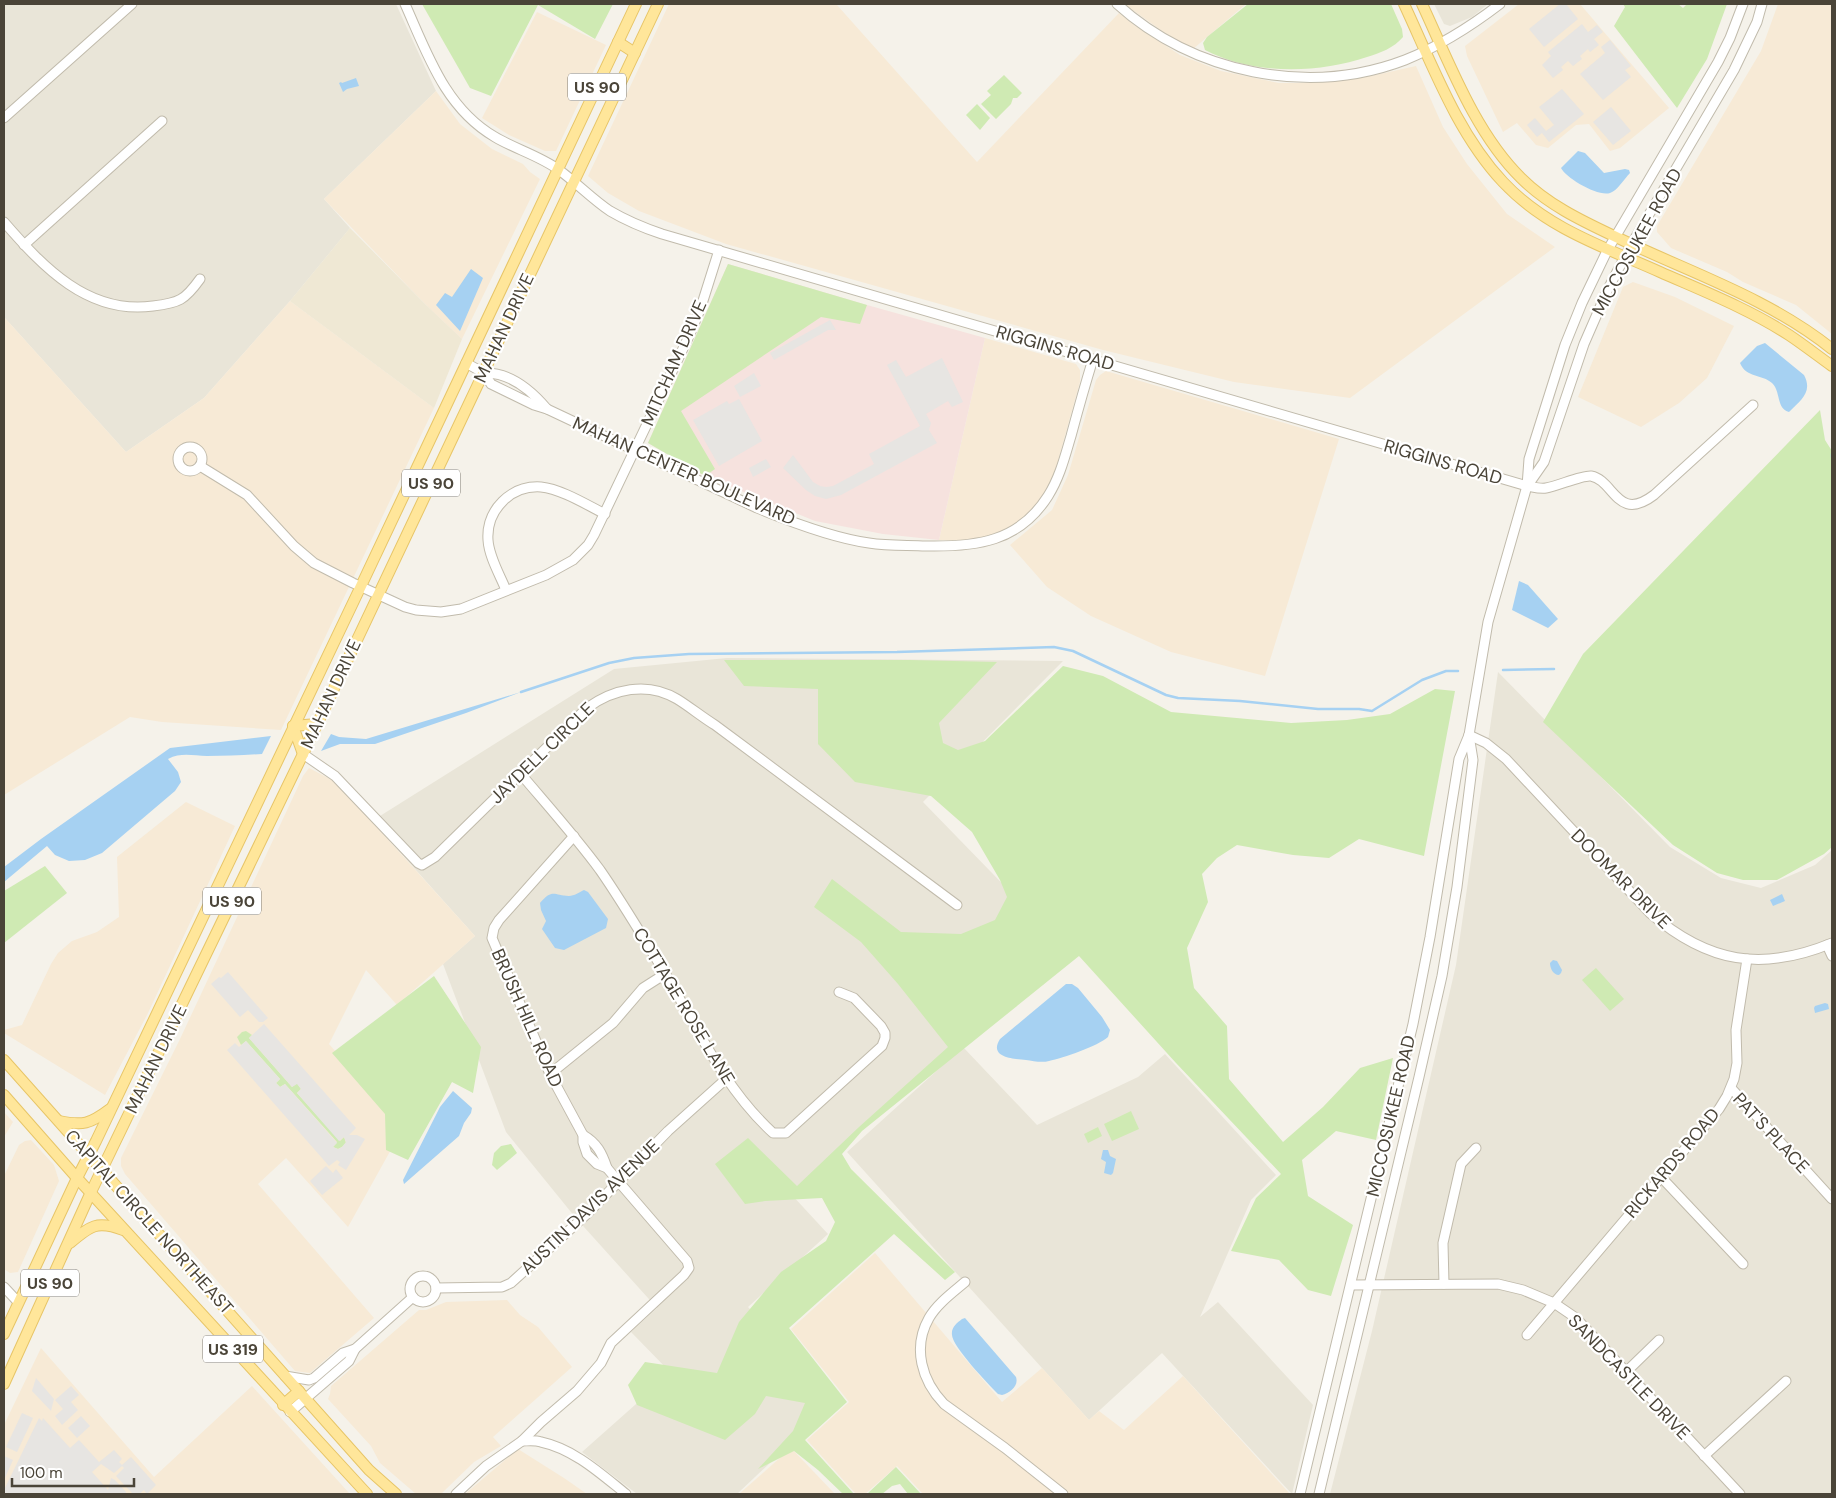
<svg xmlns="http://www.w3.org/2000/svg" width="1836" height="1498" viewBox="0 0 1836 1498" font-family="'DM Sans',sans-serif">
	<rect width="100%" height="100%" fill="#f5f2ea"/>
	<!-- residential -->
	<g fill="#e9e5d8">
		<polygon points="4,4 396,4 436,91 324,199 350,228 290,301 204,398 126,452 4,317"/>
		<polygon points="1434,4 1488,4 1472,17 1450,26 1444,24"/>
		<polygon points="727,658 1063,661 923,802 1027,909 954,1048 791,1194 828,1234 748,1307 837,1400 737,1494 637,1494 582,1452 671,1373 631,1332 657,1308 575,1217 506,1132 443,964 475,936 372,821 614,669"/>
		<polygon points="1498,672 1670,847 1721,878 1761,888 1815,865 1832,850 1832,1494 1330,1494 1372,1331 1456,965"/>
		<polygon points="963,1047 1037,1125 1138,1077 1165,1054 1276,1175 1251,1200 1200,1317 1218,1302 1313,1405 1292,1494 1162,1353 1089,1420 847,1152"/>
	</g>
	<!-- commercial -->
	<g fill="#f7ead6">
		<polygon points="669,4 838,4 837,5 977,162 1119,13 1134,25 1180,55 1221,71 1279,83 1311,83 1371,76 1416,66 1443,127 1467,164 1507,214 1555,247 1350,398 1234,382 1103,350 726,244 639,211 608,193 588,176"/>
		<polygon points="1124,4 1246,4 1193,49 1165,33"/>
		<polygon points="1519,4 1580,4 1669,108 1620,148 1610,151 1589,124 1576,125 1548,148 1536,145 1517,123 1503,132 1467,56 1465,46"/>
		<polygon points="1778,4 1832,4 1832,334 1796,305 1743,282 1727,272 1671,248 1657,232 1657,226 1761,51"/>
		<polygon points="537,12 606,45 556,151 545,151 509,135 482,118"/>
		<polygon points="436,91 460,124 492,149 523,164 530,172 540,179 462,339 426,305 324,199"/>
		<polygon points="1633,282 1675,297 1734,326 1707,378 1679,403 1641,427 1578,397 1623,287"/>
		<polygon points="290,301 434,408 281,730 162,722 130,717 4,795 4,317 126,452 204,398"/>
		<polygon points="985,338 1076,364 1080,370 1080,382 1051,486 1029,513 1012,527 995,535 973,541 939,540"/>
		<polygon points="1106,371 1339,439 1265,676 1171,652 1091,616 1047,587 1010,545 1052,510 1068,475 1096,380 1100,375"/>
		<polygon points="309,768 336,782 475,936 397,1005 366,970 329,1044 403,1128 348,1227 286,1158 258,1184 374,1318 310,1373 295,1371 125,1174 121,1166 121,1158 180,1039 303,776"/>
		<polygon points="186,802 235,826 148,1013 105,1095 4,1033 4,1030 22,1025 51,964 58,953 72,941 97,932 119,917 117,857"/>
		<polygon points="4,1112 13,1122 4,1137"/>
		<polygon points="31,1140 54,1165 59,1181 18,1272 10,1273 4,1269 4,1176 19,1145 25,1141"/>
		<polygon points="875,1253 1002,1402 1042,1368 1089,1420 1099,1411 1124,1430 1183,1376 1290,1494 923,1494 897,1466 865,1494 856,1494 807,1440 849,1402 791,1329"/>
		<polygon points="507,1300 520,1315 538,1327 572,1367 493,1437 501,1446 474,1462 441,1494 416,1494 380,1463 371,1446 328,1399 330,1394 331,1386 419,1310 426,1310 446,1302"/>
		<polygon points="41,1348 154,1477 252,1386 350,1494 4,1494 4,1425"/>
		<polygon points="791,1448 835,1494 739,1494"/>
		<polygon points="518,1449 564,1478 587,1494 465,1494"/>
	</g>
	<!-- education -->
	<polygon fill="#efe8d4" points="350,228 426,305 462,339 434,408 290,301"/>
	<!-- medical -->
	<polygon fill="#f6e2de" points="728,264 867,305 985,338 939,540 883,534 815,521 705,476 648,443"/>
	<!-- green -->
	<g fill="#cfeab3">
		<polygon points="422,4 613,4 595,39 538,5 491,96 470,88"/>
		<path d="M 1248,4 L 1391,4 L 1402,29 L 1403,37 C 1394,48 1380,53 1367,57 C 1317,74 1253,75 1205,50 L 1203,43 L 1207,37 Z"/>
		<polygon points="1623,4 1678,4 1683,8 1687,4 1727,4 1707,59 1677,108 1614,26 1625,7"/>
		<polygon points="1004,75 1022,93 1017,98 1013,98 1011,104 996,119 981,104 991,95 987,91"/>
		<polygon points="977,104 990,118 980,130 966,115"/>
		<polygon points="728,264 867,305 860,324 821,317 681,411 715,469 705,476 648,443"/>
		<polygon points="1820,410 1825,440 1832,451 1832,847 1824,854 1777,880 1743,880 1717,873 1673,845 1543,722 1583,654"/>
		<polygon points="724,660 910,660 997,662 939,723 943,743 958,750 985,741 1063,666 1103,676 1171,712 1291,723 1347,720 1390,714 1435,689 1455,691 1424,856 1359,839 1329,858 1293,855 1237,845 1217,858 1202,874 1208,902 1187,948 1194,988 1227,1026 1229,1079 1283,1142 1323,1107 1360,1068 1393,1058 1376,1140 1336,1131 1302,1160 1308,1196 1353,1225 1331,1296 1308,1290 1279,1260 1231,1251 1256,1198 1281,1174 1176,1063 1079,956 862,1131 842,1154 851,1169 955,1272 945,1280 894,1234 789,1328 847,1402 805,1440 854,1494 843,1494 818,1470 794,1451 758,1469 793,1431 805,1403 766,1396 755,1414 725,1440 637,1405 628,1385 645,1362 717,1373 739,1322 781,1272 826,1241 835,1222 822,1198 765,1201 745,1204 715,1164 748,1138 797,1186 859,1127 948,1047 898,984 861,942 814,907 832,879 901,932 961,934 995,920 1007,897 1000,880 972,832 931,796 855,782 818,744 818,689 744,686"/>
		<polygon points="45,866 67,893 4,943 4,891"/>
		<polygon points="1596,968 1624,999 1610,1011 1582,980"/>
		<polygon points="434,976 481,1047 473,1093 452,1082 408,1160 386,1150 385,1114 332,1053"/>
		<polygon points="246,1031 252,1035 249,1038 292,1087 297,1083 301,1089 297,1093 340,1141 344,1137 346,1143 342,1147 338,1149 333,1147 337,1142 285,1084 280,1087 276,1083 280,1079 246,1041 241,1045 237,1037 242,1032"/>
		<polygon points="1131,1111 1139,1129 1112,1141 1104,1124"/>
		<polygon points="1098,1127 1102,1136 1088,1143 1084,1134"/>
		<polygon points="511,1144 517,1153 497,1170 492,1165 494,1153 501,1146"/>
		<polygon points="896,1467 921,1494 908,1494 900,1484 892,1486 882,1494 867,1494"/>
	</g>
	<!-- parking -->
	<g fill="#e7e5e2">
		<polygon points="1560,4 1566,4 1578,19 1544,47 1529,29"/>
		<polygon points="1582,24 1588,32 1597,25 1603,32 1594,39 1599,45 1590,52 1588,49 1580,56 1582,59 1573,66 1568,61 1561,67 1563,70 1553,78 1542,65 1551,56 1548,52"/>
		<polygon points="1610,40 1631,66 1625,70 1631,77 1603,100 1580,74 1605,53 1601,47"/>
		<polygon points="1562,89 1584,114 1549,142 1542,133 1537,137 1527,125 1535,118 1546,131 1554,125 1539,107"/>
		<polygon points="1611,107 1631,131 1613,145 1593,122"/>
		<polygon points="830,320 836,330 828,330 774,360 770,353"/>
		<polygon points="942,358 963,402 952,407 948,401 926,414 931,423 929,430 937,443 841,495 826,499 815,496 806,490 783,468 793,455 813,482 820,486 826,487 833,486 874,464 869,454 920,426 887,365 896,360 906,377"/>
		<polygon points="754,373 761,386 740,397 734,386"/>
		<polygon points="739,399 762,441 719,466 693,420 727,401 729,404"/>
		<polygon points="766,459 771,467 753,477 749,468"/>
		<polygon points="228,972 268,1018 263,1022 259,1022 248,1010 240,1017 211,984 219,977 221,978"/>
		<polygon points="264,1024 356,1128 349,1135 357,1135 365,1139 346,1170 338,1165 340,1162 337,1160 329,1166 227,1050 235,1043 239,1047 246,1041 280,1079 276,1083 280,1087 285,1084 337,1143 333,1147 338,1149 342,1147 346,1142 344,1137 339,1141 297,1093 301,1089 297,1084 292,1087 249,1038"/>
		<polygon points="326,1166 333,1173 336,1169 343,1178 322,1195 310,1181"/>
		<polygon points="36,1378 54,1399 51,1411 32,1391"/>
		<polygon points="71,1386 79,1395 71,1402 78,1410 62,1425 55,1416 63,1409 55,1400"/>
		<polygon points="22,1413 33,1418 17,1452 6,1447"/>
		<polygon points="81,1416 90,1426 77,1438 68,1428"/>
		<polygon points="39,1418 42,1421 43,1418 70,1448 79,1440 99,1462 114,1450 122,1459 119,1462 122,1465 131,1457 156,1485 147,1494 144,1490 139,1494 133,1494 116,1476 124,1468 122,1466 114,1473 101,1464 92,1472 108,1490 111,1478 115,1480 126,1492 126,1494 4,1494 4,1490"/>
		<polygon points="4,1456 13,1460 4,1480"/>
	</g>
	<!-- water -->
	<g fill="#a6d1f2">
		<polygon points="356,78 359,86 347,89 343,92 339,83 341,82 342,83"/>
		<path d="M 1578,151 L 1585,153 L 1604,173 L 1625,169 L 1629,170 L 1630,173 C 1624,179 1617,191 1610,193 C 1598,197 1566,178 1561,168 Z"/>
		<polygon points="471,269 483,278 460,331 436,305 445,293 452,297"/>
		<path d="M 1765,343 L 1804,375 C 1813,392 1801,400 1789,412 C 1776,409 1781,391 1772,383 C 1762,374 1746,378 1740,363 L 1757,346 Z"/>
		<polygon points="1519,581 1528,585 1558,619 1548,628 1512,610"/>
		<polygon points="521,692 466,713 375,744 340,744 321,751 331,734 339,737 366,739"/>
		<path d="M 271,736 L 262,754 C 244,755 225,756 207,756 C 193,756 182,752 168,759 L 178,772 L 181,782 L 175,791 L 102,853 L 85,860 L 69,861 L 55,855 L 47,846 L 4,882 L 4,867 L 41,839 L 170,748 Z"/>
		<path d="M 584,890 L 588,892 L 608,919 L 606,928 L 564,950 L 555,948 L 542,929 L 546,921 L 541,910 L 540,903 C 553,888 554,896 569,896 C 574,896 580,892 584,890 Z"/>
		<polygon points="1782,894 1785,901 1773,906 1770,900"/>
		<path d="M 1553,960 L 1557,961 L 1562,970 L 1561,973 L 1559,975 C 1553,975 1550,968 1550,963 Z"/>
		<path d="M 1066,984 L 1072,984 L 1078,988 L 1102,1017 L 1110,1030 L 1108,1037 C 1098,1046 1063,1058 1049,1061 C 1042,1063 1033,1061 1026,1060 C 1014,1059 988,1058 1000,1039 Z"/>
		<polygon points="1825,1003 1828,1004 1829,1009 1815,1013 1814,1008 1815,1006"/>
		<polygon points="453,1091 472,1108 471,1113 464,1123 459,1136 404,1184 403,1180 440,1107"/>
		<polygon points="1103,1150 1108,1150 1110,1156 1116,1159 1113,1173 1111,1175 1104,1173 1106,1162 1101,1159"/>
		<path d="M 965,1318 L 1016,1377 C 1019,1386 1010,1393 1002,1395 L 998,1394 C 988,1384 952,1346 952,1335 C 951,1327 957,1323 962,1319 Z"/>
	</g>
	<g fill="none" stroke-linecap="round" stroke-linejoin="round">
		<!-- stream -->
		<g stroke="#a6d1f2" stroke-width="2.5">
			<polyline points="1832,457 1832,454"/>
			<polyline points="1503,670 1554,669"/>
			<polyline points="521,692 609,663 634,658 689,654 897,652 1054,647 1073,651 1166,695 1178,698 1240,701 1318,709 1359,709 1372,711 1422,680 1446,671 1458,671"/>
		</g>
		<defs>
			<g id="minor">
				<path d="M 405,4 C 427,53 445,108 495,137 C 515,149 540,156 559,170 C 577,183 592,199 610,211 C 627,221 644,228 662,234 L 1527,486 C 1533,487 1540,489 1546,488 C 1558,486 1582,475 1591,476 C 1614,480 1617,523 1654,495 L 1753,405"/>
				<path d="M 1117,4 C 1193,73 1308,97 1405,60 C 1440,46 1470,27 1500,4"/>
				<polyline points="4,118 132,4"/>
				<path d="M 4,222 C 43,267 88,315 153,306 C 179,303 185,300 200,279"/>
				<polyline points="24,245 162,121"/>
				<path d="M 466,363 L 484,373 L 491,384 L 534,405 L 547,409 L 757,508 C 791,522 833,538 869,543 C 888,546 907,545 926,546 C 976,547 1019,542 1048,496 C 1060,477 1065,456 1071,436 C 1078,410 1085,385 1093,359"/>
				<path d="M 484,373 C 509,372 531,390 547,409"/>
				<circle cx="190" cy="459" r="12"/>
				<polyline points="200,466 247,495 294,546 314,563 353,583 405,607 416,610 441,612 461,609 546,575 573,560 588,545 594,535 690,334 701,307 719,250"/>
				<polyline points="1528,485 1544,462 1584,344 1608,289 1631,245 1734,70 1757,22 1762,4"/>
				<path d="M 506,590 C 500,575 489,557 488,540 C 486,510 511,485 541,487 C 561,489 587,505 605,514"/>
				<path d="M 1469,735 L 1486,743 L 1506,759 L 1650,913 C 1708,963 1762,972 1832,943"/>
				<path d="M 303,754 L 335,776 L 418,863 L 422,865 L 435,857 L 587,708 C 613,689 647,681 677,699 C 690,707 702,717 715,725 L 957,905"/>
				<path d="M 520,773 C 547,805 575,836 600,870 C 623,903 644,939 665,973 C 698,1029 724,1088 773,1133 L 786,1133 L 882,1046 L 885,1038 L 885,1033 L 881,1026 L 854,998 L 839,992"/>
				<polyline points="1827,945 1832,956"/>
				<polyline points="550,1074 613,1023 643,988 665,974"/>
				<polyline points="1731,1088 1832,1199"/>
				<path d="M 583,1135 C 597,1143 602,1153 607,1168"/>
				<polyline points="1661,1177 1743,1264"/>
				<circle cx="423" cy="1289" r="13"/>
				<path d="M 965,1282 C 952,1293 937,1304 929,1318 C 912,1348 922,1381 944,1404 L 1005,1448 L 1063,1494"/>
				<polyline points="1444,1284 1443,1243 1461,1164 1476,1148"/>
				<polyline points="1351,1285 1498,1284 1523,1290 1554,1303 1576,1318 1740,1494"/>
				<polyline points="4,1287 18,1302"/>
				<polyline points="436,1288 502,1287 511,1283 587,1214 668,1131 726,1079"/>
				<polyline points="1527,1335 1719,1109 1727,1096 1734,1079 1737,1063 1736,1030 1747,959"/>
				<polyline points="1627,1371 1659,1340"/>
				<polyline points="285,1376 309,1380 314,1378 343,1353 355,1349 413,1297"/>
				<polyline points="290,1412 349,1361 355,1349"/>
				<path d="M 522,1441 C 528,1441 535,1440 541,1442 C 574,1449 601,1474 626,1494"/>
				<polyline points="1704,1456 1786,1381"/>
				<polyline points="456,1494 486,1466 522,1441 541,1422 577,1391 601,1363 611,1343 684,1275 689,1268 687,1261 618,1181 607,1168 597,1164 587,1154 583,1142 583,1135 550,1074 492,938 494,928 499,920 574,836"/>
				<polyline points="1300,1494 1413,1024 1430,937 1459,759 1469,735 1488,622 1527,486 1529,459 1565,345 1582,303 1607,251 1718,62 1730,38 1743,4"/>
				<polyline points="1319,1494 1419,1077 1442,976 1457,887 1473,760 1469,735"/>
			</g>
			<g id="major">
				<path d="M 1404,4 C 1432,64 1457,133 1503,182 C 1546,228 1604,247 1660,272 C 1703,291 1749,309 1789,335 C 1804,345 1818,356 1832,366"/>
				<path d="M 1422,4 C 1449,62 1475,133 1521,178 C 1547,204 1580,220 1614,236 C 1688,272 1767,297 1832,349"/>
				<polyline points="618,42 635,53"/>
				<polyline points="293,726 303,754"/>
				<polyline points="293,726 317,724"/>
				<polyline points="4,1060 369,1470 396,1494"/>
				<polyline points="4,1095 77,1178 367,1494"/>
				<path d="M 59,1121 C 83,1126 90,1124 110,1109"/>
				<path d="M 70,1243 C 90,1226 97,1220 123,1230"/>
				<polyline points="4,1334 77,1178 96,1141 361,586 636,4"/>
				<polyline points="4,1384 91,1192 303,754 658,4"/>
				<polyline points="283,1405 299,1391"/>
			</g>
		</defs>
		<!-- minor casing -->
		<use href="#minor" stroke="#c1bbac" stroke-width="11"/>
		<!-- major casing -->
		<use href="#major" stroke="#e7c567" stroke-width="12"/>
		<!-- minor -->
		<use href="#minor" stroke="#fff" stroke-width="9"/>
		<!-- major -->
		<use href="#major" stroke="#ffe69a" stroke-width="10"/>
	</g>
	<g text-anchor="middle" stroke-width="4.5" stroke-linejoin="round" paint-order="stroke">
		<!-- shield labels -->
		<g fill="#fff" stroke="#807c74" stroke-width="1">
			<rect x="568" y="73.5" width="58" height="27" rx="4"/>
			<rect x="402" y="469.5" width="58" height="27" rx="4"/>
			<rect x="203" y="887.5" width="58" height="27" rx="4"/>
			<rect x="21" y="1269.5" width="58" height="27" rx="4"/>
			<rect x="203" y="1335.5" width="60" height="27" rx="4"/>
		</g>
		<g font-size="16" font-weight="bold" fill="#4a4438">
			<text x="597" y="93">US 90</text>
			<text x="431" y="489">US 90</text>
			<text x="232" y="907">US 90</text>
			<text x="50" y="1289">US 90</text>
			<text x="233" y="1355">US 319</text>
		</g>
		<!-- street labels -->
		<g font-size="18" fill="#4a4438" stroke="#fff">
			<text transform="translate(1637 242) rotate(-61)" y="6">MICCOSUKEE ROAD</text>
			<text transform="translate(504 328) rotate(-65)" y="6">MAHAN DRIVE</text>
			<text transform="translate(1055 348) rotate(16)" y="6">RIGGINS ROAD</text>
			<text transform="translate(674 363) rotate(-66)" y="6">MITCHAM DRIVE</text>
			<text transform="translate(1443 462) rotate(16)" y="6">RIGGINS ROAD</text>
			<text transform="translate(684 471) rotate(24)" y="6">MAHAN CENTER BOULEVARD</text>
			<text transform="translate(331 694) rotate(-65)" y="6">MAHAN DRIVE</text>
			<text transform="translate(542 753) rotate(-44)" y="6">JAYDELL CIRCLE</text>
			<text transform="translate(1621 879) rotate(45)" y="6">DOOMAR DRIVE</text>
			<text transform="translate(684 1006) rotate(59)" y="6">COTTAGE ROSE LANE</text>
			<text transform="translate(527 1018) rotate(66)" y="6">BRUSH HILL ROAD</text>
			<text transform="translate(156 1059) rotate(-64)" y="6">MAHAN DRIVE</text>
			<text transform="translate(1391 1116) rotate(-77)" y="6">MICCOSUKEE ROAD</text>
			<text transform="translate(1771 1133) rotate(47)" y="6">PAT'S PLACE</text>
			<text transform="translate(1672 1163) rotate(-50)" y="6">RICKARDS ROAD</text>
			<text transform="translate(590 1207) rotate(-44)" y="6">AUSTIN DAVIS AVENUE</text>
			<text transform="translate(149 1222) rotate(48)" y="6">CAPITAL CIRCLE NORTHEAST</text>
			<text transform="translate(1629 1377) rotate(46)" y="6">SANDCASTLE DRIVE</text>
		</g>
	</g>
	<!-- border -->
	<rect width="1836" height="1498" fill="none" stroke="#4a4438" stroke-width="10"/>
	<!-- scale -->
	<path d="M12 1478v8h122v-8" fill="none" stroke="#4a4438" stroke-width="2.5"/>
	<text x="20" y="1478" font-size="15" fill="#4a4438" stroke="#ffffff" stroke-width="4" paint-order="stroke">100 m</text>
</svg>
